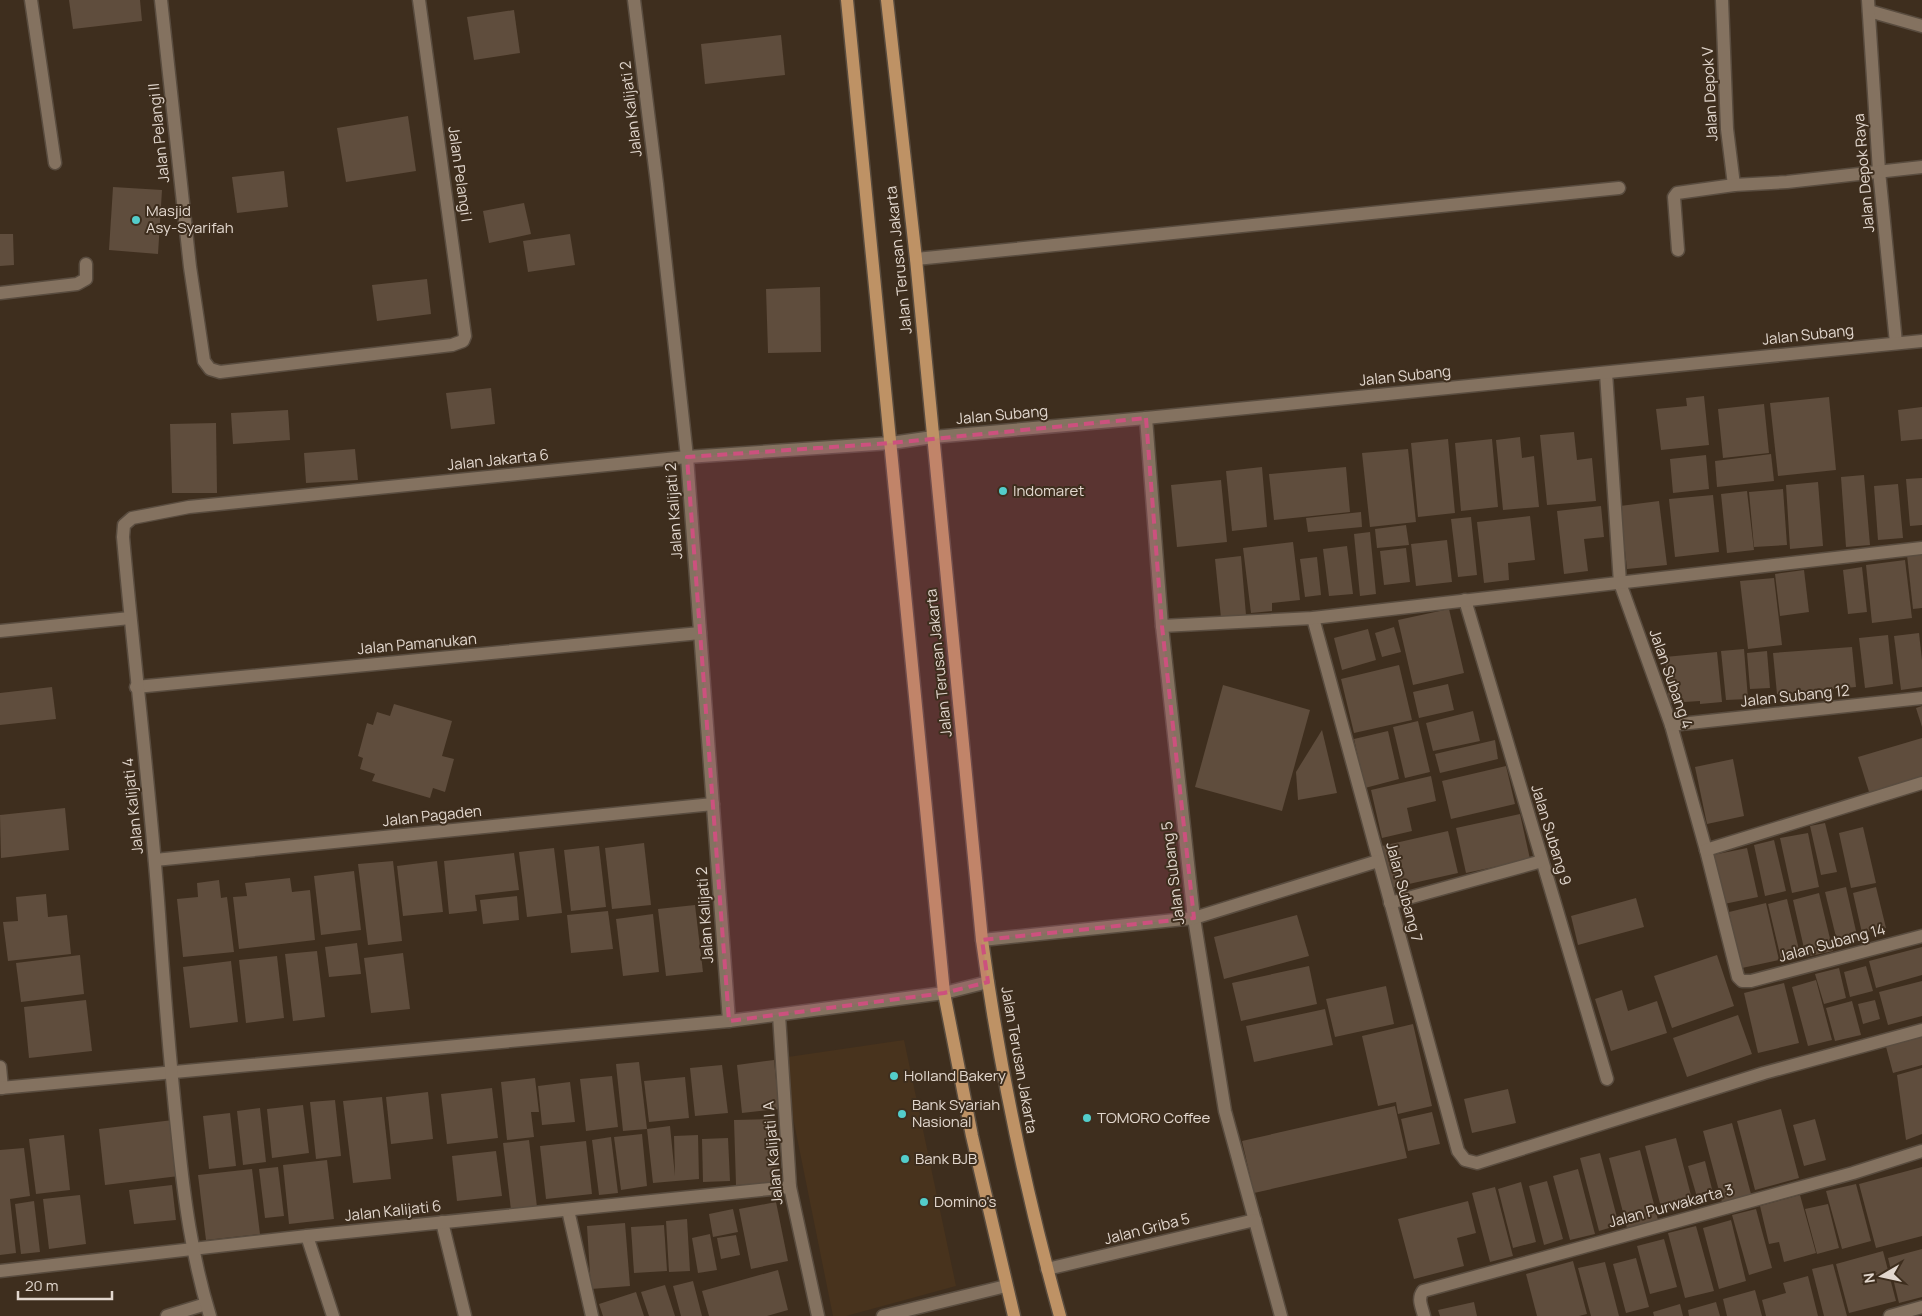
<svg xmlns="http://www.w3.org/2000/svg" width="1922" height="1316" viewBox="0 0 1922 1316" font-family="Manrope,sans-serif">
	<rect width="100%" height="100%" fill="#3e2e1e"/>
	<!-- built -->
	<polygon fill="#48331d" points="904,1040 956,1286 846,1316 833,1316 781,1058"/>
	<!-- building -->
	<g fill="#5f4d3d">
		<polygon points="69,0 140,0 142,21 73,29"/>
		<polygon points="514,10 520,53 474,60 467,17"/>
		<polygon points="781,35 785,75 705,84 701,44"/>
		<polygon points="408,116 416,171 346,182 337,128"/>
		<polygon points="284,171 288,207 237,213 232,177"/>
		<polygon points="113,187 162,190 158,254 109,250"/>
		<polygon points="524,203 531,234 489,243 483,211"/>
		<polygon points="0,234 13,234 14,265 0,266"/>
		<polygon points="570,234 575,265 528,272 523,241"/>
		<polygon points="427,279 431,314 377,321 372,285"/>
		<polygon points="820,287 821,352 768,353 766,289"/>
		<polygon points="491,388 495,424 451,429 446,393"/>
		<polygon points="1704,396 1709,445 1661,450 1656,409 1687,406 1686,398"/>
		<polygon points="1829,397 1836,470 1778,476 1770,403"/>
		<polygon points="1764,404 1769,453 1723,458 1718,409"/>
		<polygon points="1922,407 1922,439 1901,441 1898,410"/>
		<polygon points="288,410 290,440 233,444 231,413"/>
		<polygon points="216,423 217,493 172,493 170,424"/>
		<polygon points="1574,432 1577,460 1592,458 1596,501 1547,505 1540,435"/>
		<polygon points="1520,437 1522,458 1534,456 1539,507 1503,510 1496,440"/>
		<polygon points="1448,439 1455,513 1418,517 1411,443"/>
		<polygon points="1492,439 1498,507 1461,511 1455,443"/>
		<polygon points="355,449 358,480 306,483 304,453"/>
		<polygon points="1408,449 1416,522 1370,527 1362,453"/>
		<polygon points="1771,454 1774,481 1717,487 1715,461"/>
		<polygon points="1706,455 1709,489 1673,493 1670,459"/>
		<polygon points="1262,467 1267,527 1232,531 1226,471"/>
		<polygon points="1346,467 1350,512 1274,520 1269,474"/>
		<polygon points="1864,475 1870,545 1846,547 1841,477"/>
		<polygon points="1922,478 1922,525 1910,526 1906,479"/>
		<polygon points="1221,480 1227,542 1177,547 1171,485"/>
		<polygon points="1818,482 1823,546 1790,549 1786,485"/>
		<polygon points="1898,484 1903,538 1878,540 1874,486"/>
		<polygon points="1783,489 1787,545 1754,547 1749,492"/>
		<polygon points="1747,491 1754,550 1727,553 1721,494"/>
		<polygon points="1713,495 1719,552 1675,557 1669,499"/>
		<polygon points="1659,501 1667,565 1627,569 1620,506"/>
		<polygon points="1601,506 1604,537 1584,539 1588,571 1564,574 1557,511"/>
		<polygon points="1361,512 1362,527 1308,532 1306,518"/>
		<polygon points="1530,516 1535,560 1508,563 1509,580 1484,583 1477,522"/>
		<polygon points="1471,517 1477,575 1458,577 1451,519"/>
		<polygon points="1406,525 1409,545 1377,548 1375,529"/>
		<polygon points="1370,532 1376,594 1360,596 1354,534"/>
		<polygon points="1447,540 1452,582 1416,586 1411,544"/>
		<polygon points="1293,542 1300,600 1272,603 1272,611 1251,613 1243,548"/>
		<polygon points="1347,546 1353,594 1329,596 1323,549"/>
		<polygon points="1406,548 1410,582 1384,585 1380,551"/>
		<polygon points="1922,554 1922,608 1913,609 1907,555"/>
		<polygon points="1241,556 1246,615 1221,618 1215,559"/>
		<polygon points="1317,557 1321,595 1305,597 1300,559"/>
		<polygon points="1905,560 1912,618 1872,623 1866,565"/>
		<polygon points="1862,567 1867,612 1848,614 1843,570"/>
		<polygon points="1804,570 1809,612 1780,616 1775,574"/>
		<polygon points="1774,578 1782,645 1748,649 1740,581"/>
		<polygon points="1449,609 1464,673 1413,685 1398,620"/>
		<polygon points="1394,627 1401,652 1382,657 1375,633"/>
		<polygon points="1368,629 1376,660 1342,670 1334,638"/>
		<polygon points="1919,633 1922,660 1922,687 1901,690 1894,636"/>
		<polygon points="1888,635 1893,684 1865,688 1859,638"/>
		<polygon points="1852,647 1856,687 1777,694 1773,653"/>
		<polygon points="1744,649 1748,699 1726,700 1721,651"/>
		<polygon points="1767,651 1770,688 1750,689 1747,653"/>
		<polygon points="1717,652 1722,702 1700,704 1700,701 1669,703 1665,657"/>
		<polygon points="1399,665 1412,720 1354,733 1341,679"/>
		<polygon points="1448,684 1454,710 1419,718 1413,692"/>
		<polygon points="1223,685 1310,710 1282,811 1195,787"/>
		<polygon points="52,687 56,719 0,725 0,693"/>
		<polygon points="394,704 452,721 442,756 454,759 445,792 433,788 430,798 372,781 375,774 360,769 363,758 358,756 367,723 373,725 377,712 390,716"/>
		<polygon points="1922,706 1922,727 1916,708"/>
		<polygon points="1473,711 1480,741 1433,751 1426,723"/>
		<polygon points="1418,721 1430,772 1405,778 1393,727"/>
		<polygon points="1322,730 1337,793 1298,800 1296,772"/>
		<polygon points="1388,731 1399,779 1365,788 1354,739"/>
		<polygon points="1922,738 1922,779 1870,795 1858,757"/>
		<polygon points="1495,740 1498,759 1440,773 1435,754"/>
		<polygon points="1733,759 1744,816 1707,824 1695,767"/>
		<polygon points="1506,766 1515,804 1451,819 1442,781"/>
		<polygon points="1431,776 1436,801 1407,808 1412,831 1382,838 1371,790"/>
		<polygon points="65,808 69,850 1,858 0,815"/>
		<polygon points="1520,814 1530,859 1466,873 1456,828"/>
		<polygon points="1825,823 1837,872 1821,875 1810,826"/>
		<polygon points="1863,827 1876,883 1851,888 1839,833"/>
		<polygon points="1448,831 1458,873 1391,888 1382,846"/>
		<polygon points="1808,833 1819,887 1792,893 1780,838"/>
		<polygon points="1774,840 1786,891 1765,896 1754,845"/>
		<polygon points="644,843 651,905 612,909 605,848"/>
		<polygon points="599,846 606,907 571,911 564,850"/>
		<polygon points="554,848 562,913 527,917 519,852"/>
		<polygon points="1747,848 1758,897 1724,904 1713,855"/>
		<polygon points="514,853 519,890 475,895 477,911 449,914 444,861"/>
		<polygon points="393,861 402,941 368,945 358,864"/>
		<polygon points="437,861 443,912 403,916 397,866"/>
		<polygon points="354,871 361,930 321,935 314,876"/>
		<polygon points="290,878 292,892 310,890 315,940 239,949 233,897 247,896 245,883"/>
		<polygon points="219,880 221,898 227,897 234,952 183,957 177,899 198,897 197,883"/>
		<polygon points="1846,887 1858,940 1838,945 1825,892"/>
		<polygon points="1876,887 1886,928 1862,933 1853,893"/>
		<polygon points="1819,893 1833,951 1806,957 1793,900"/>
		<polygon points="46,894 48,917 67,915 71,954 8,961 3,922 18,921 16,897"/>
		<polygon points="517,896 519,920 483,924 480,900"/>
		<polygon points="1636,898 1644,927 1578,945 1571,916"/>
		<polygon points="1787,899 1800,954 1781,959 1768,904"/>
		<polygon points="1766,903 1779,960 1742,968 1729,912"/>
		<polygon points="695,905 703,972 666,976 658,909"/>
		<polygon points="608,911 613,949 571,953 567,915"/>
		<polygon points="653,914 659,972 623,976 616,919"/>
		<polygon points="1297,915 1309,956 1224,979 1214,937"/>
		<polygon points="357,943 361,974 329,977 325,947"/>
		<polygon points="1922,947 1922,975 1876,988 1869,961"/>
		<polygon points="317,951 325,1017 293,1021 285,954"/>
		<polygon points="403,953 410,1009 371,1013 364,958"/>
		<polygon points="80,955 84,994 21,1002 16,963"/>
		<polygon points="1717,955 1734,1006 1672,1028 1654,976"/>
		<polygon points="277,956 284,1018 246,1023 239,960"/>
		<polygon points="231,961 238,1022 190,1028 183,967"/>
		<polygon points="1309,966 1317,1004 1241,1021 1232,983"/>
		<polygon points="1866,966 1873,991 1850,997 1844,972"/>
		<polygon points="1839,968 1846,998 1824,1004 1815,974"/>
		<polygon points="1816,980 1832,1040 1808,1046 1792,987"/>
		<polygon points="1922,981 1922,1016 1888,1025 1879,992"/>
		<polygon points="1784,983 1799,1043 1758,1053 1744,993"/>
		<polygon points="1386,986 1394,1024 1335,1037 1326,999"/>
		<polygon points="1622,990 1628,1011 1657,1001 1667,1033 1611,1051 1595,999"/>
		<polygon points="86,1000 92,1051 29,1058 24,1007"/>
		<polygon points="1875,1000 1880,1019 1863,1024 1858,1004"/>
		<polygon points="1852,1001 1861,1035 1835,1041 1826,1008"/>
		<polygon points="1325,1009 1333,1045 1254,1062 1246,1026"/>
		<polygon points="1738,1015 1752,1054 1687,1077 1673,1038"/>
		<polygon points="1413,1024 1432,1106 1398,1114 1396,1102 1378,1106 1362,1036"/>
		<polygon points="1922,1033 1922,1065 1893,1073 1885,1043"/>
		<polygon points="774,1060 779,1109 742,1113 737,1065"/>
		<polygon points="639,1062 647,1129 623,1131 616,1064"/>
		<polygon points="722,1065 728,1113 695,1116 690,1068"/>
		<polygon points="1922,1068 1922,1134 1906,1140 1897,1075"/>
		<polygon points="612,1076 618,1127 586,1131 580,1079"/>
		<polygon points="685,1077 689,1118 649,1122 644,1081"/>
		<polygon points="535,1078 539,1112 531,1112 534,1137 507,1140 501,1082"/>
		<polygon points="570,1082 575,1122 542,1125 538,1086"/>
		<polygon points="492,1088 498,1138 447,1144 441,1094"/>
		<polygon points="1508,1089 1516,1123 1472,1133 1464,1099"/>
		<polygon points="428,1092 433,1139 391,1144 386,1097"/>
		<polygon points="382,1097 391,1179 353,1183 343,1101"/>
		<polygon points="335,1100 341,1156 316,1159 310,1102"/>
		<polygon points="303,1105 309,1153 272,1158 267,1109"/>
		<polygon points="1395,1106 1407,1158 1254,1193 1242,1141"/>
		<polygon points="260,1108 266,1162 243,1165 237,1111"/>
		<polygon points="1781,1109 1799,1178 1755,1190 1737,1121"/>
		<polygon points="1432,1112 1440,1144 1408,1151 1401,1119"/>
		<polygon points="230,1113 236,1166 209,1169 203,1116"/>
		<polygon points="775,1119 778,1184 736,1185 734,1120"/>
		<polygon points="1815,1119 1826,1160 1804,1166 1793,1125"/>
		<polygon points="173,1120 179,1176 105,1185 99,1129"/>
		<polygon points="1732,1123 1751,1194 1722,1202 1703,1131"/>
		<polygon points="670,1126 675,1176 674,1136 698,1135 699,1179 653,1183 647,1129"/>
		<polygon points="642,1134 647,1186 621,1190 614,1137"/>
		<polygon points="64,1135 70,1190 36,1194 29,1139"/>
		<polygon points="611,1137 618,1193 599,1195 592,1140"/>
		<polygon points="728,1138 730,1181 703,1182 702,1139"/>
		<polygon points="1676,1138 1693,1203 1662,1211 1645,1146"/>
		<polygon points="529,1140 537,1207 511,1210 503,1143"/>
		<polygon points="586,1141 592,1194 546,1199 540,1146"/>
		<polygon points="24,1148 30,1196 10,1199 16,1253 0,1255 0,1150"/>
		<polygon points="1640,1150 1658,1220 1627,1228 1609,1158"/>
		<polygon points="496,1151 502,1196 457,1201 452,1156"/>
		<polygon points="1600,1153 1619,1225 1599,1231 1580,1158"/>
		<polygon points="327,1160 334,1219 289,1224 283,1165"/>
		<polygon points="1705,1161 1713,1193 1697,1197 1688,1166"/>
		<polygon points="278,1167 284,1216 265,1218 259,1169"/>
		<polygon points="1922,1167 1922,1236 1876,1248 1859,1184"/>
		<polygon points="252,1169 260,1234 206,1240 198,1175"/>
		<polygon points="1578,1169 1595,1234 1570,1240 1553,1176"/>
		<polygon points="1547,1181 1563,1239 1544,1245 1529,1186"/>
		<polygon points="1521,1182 1536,1242 1513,1248 1498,1189"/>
		<polygon points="1856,1184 1871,1241 1842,1249 1826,1191"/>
		<polygon points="172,1185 176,1220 134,1224 129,1190"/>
		<polygon points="1495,1187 1513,1256 1490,1262 1472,1193"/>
		<polygon points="80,1195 86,1244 49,1249 43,1199"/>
		<polygon points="1800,1195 1816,1253 1784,1262 1779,1242 1769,1244 1760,1206"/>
		<polygon points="34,1201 40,1252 21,1254 15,1204"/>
		<polygon points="1468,1201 1476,1233 1457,1238 1464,1266 1414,1279 1398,1219"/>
		<polygon points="776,1202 788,1261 751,1269 739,1209"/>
		<polygon points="1828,1204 1839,1248 1817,1254 1805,1209"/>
		<polygon points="733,1209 738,1232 713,1237 709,1214"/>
		<polygon points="1756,1209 1772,1268 1749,1275 1732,1215"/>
		<polygon points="687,1219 690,1271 669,1272 666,1221"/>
		<polygon points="1731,1220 1746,1281 1719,1289 1703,1228"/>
		<polygon points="625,1223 630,1286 591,1289 587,1226"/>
		<polygon points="664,1225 667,1271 634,1273 631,1227"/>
		<polygon points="1696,1226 1714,1291 1685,1298 1668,1233"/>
		<polygon points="710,1234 717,1270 698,1273 692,1238"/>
		<polygon points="736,1235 740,1255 721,1259 717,1238"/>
		<polygon points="1664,1239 1677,1287 1650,1294 1637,1246"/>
		<polygon points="1922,1249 1922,1297 1899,1303 1888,1258"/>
		<polygon points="1883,1251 1896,1301 1849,1313 1836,1264"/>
		<polygon points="1636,1258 1649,1307 1626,1313 1613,1264"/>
		<polygon points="1573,1261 1587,1314 1579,1316 1537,1316 1526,1274"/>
		<polygon points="1605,1262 1619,1316 1591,1316 1578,1268"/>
		<polygon points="1833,1264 1847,1316 1824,1316 1812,1269"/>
		<polygon points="778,1270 788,1310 767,1316 709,1316 702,1291"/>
		<polygon points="1808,1276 1818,1316 1766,1316 1762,1300 1786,1293 1783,1283"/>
		<polygon points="693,1281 702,1316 681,1316 673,1286"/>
		<polygon points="665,1285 675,1316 649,1316 641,1292"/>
		<polygon points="1755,1290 1762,1316 1727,1316 1723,1299"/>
		<polygon points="636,1292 644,1316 603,1316 599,1304"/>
		<polygon points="1474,1302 1477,1316 1440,1316 1438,1310"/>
		<polygon points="1716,1302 1720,1316 1689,1316 1688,1310"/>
		<polygon points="1680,1304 1683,1316 1654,1316 1653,1312"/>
	</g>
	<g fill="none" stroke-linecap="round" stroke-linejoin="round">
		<defs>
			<g id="service">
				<polyline points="1869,11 1922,26"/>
				<polyline points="0,631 130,618"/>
			</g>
			<g id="minor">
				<polyline points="31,0 55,163"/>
				<polyline points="161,0 190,267 204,361 210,369 220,372 452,345 463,341 465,336 419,0"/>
				<polyline points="634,0 657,184 687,457 729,1021"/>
				<polyline points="1722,0 1727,129 1734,185"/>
				<polyline points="1868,0 1879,171 1896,343"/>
				<polyline points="1678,250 1674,197 1677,193 1734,185 1787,182 1922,167"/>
				<polyline points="916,259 1619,188"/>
				<polyline points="0,293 77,284 86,279 86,264"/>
				<polyline points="1606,373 1620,583 1671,725 1706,850 1738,977 1742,981 1751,981 1922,936"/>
				<polyline points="1146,418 1162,626 1194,918 1225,1111 1281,1316"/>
				<polyline points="1465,600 1607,1079"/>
				<polyline points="1313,618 1458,1151 1465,1160 1477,1163 1764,1073 1922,1030"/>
				<polyline points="1162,626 1313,618 1922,548"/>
				<polyline points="136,687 700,633"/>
				<polyline points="1671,725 1922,698"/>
				<polyline points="1706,850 1922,783"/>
				<polyline points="155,860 713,804"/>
				<polyline points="1390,903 1542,861"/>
				<polyline points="982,940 1194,918 1378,861"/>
				<polyline points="779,1015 790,1187 818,1316"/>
				<polyline points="0,1067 2,1088"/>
				<polyline points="0,1088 729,1021 944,993 988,982"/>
				<polyline points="568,1210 592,1316"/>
				<polyline points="442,1222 465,1316"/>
				<polyline points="307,1236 333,1316"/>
				<polyline points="1047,1269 1255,1220"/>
				<polyline points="0,1271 307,1236 790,1187"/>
				<polyline points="167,1316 206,1304"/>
				<path d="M 210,1316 C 192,1258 184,1198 178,1138 C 170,1063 164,988 159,914 C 150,788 134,662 123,537 L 124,525 L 132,518 L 189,507 L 687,457 L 891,443"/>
				<polyline points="883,1316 1006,1286"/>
				<path d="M 1424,1316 C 1422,1307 1417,1299 1423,1291 L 1853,1173 L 1922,1151"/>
				<polyline points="1890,1316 1922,1307"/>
			</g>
			<polyline id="tertiary" points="891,443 933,437 1146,418 1922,341"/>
			<g id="primary">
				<polyline points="847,0 944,993 972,1136 1014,1316"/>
				<path d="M 887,0 L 916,259 L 982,940 C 999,1066 1026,1193 1060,1316"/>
			</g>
		</defs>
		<!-- service casing -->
		<use href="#service" stroke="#594c3f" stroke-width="15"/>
		<!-- minor casing -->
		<use href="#minor" stroke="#594c3f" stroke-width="15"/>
		<!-- tertiary casing -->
		<use href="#tertiary" stroke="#594c3f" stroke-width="15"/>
		<!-- primary casing -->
		<use href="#primary" stroke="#594c3f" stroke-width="15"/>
		<!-- service -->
		<use href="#service" stroke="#847260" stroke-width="12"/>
		<!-- minor -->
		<use href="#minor" stroke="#847260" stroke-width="12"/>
		<!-- tertiary -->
		<use href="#tertiary" stroke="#847260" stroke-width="12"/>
		<!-- primary -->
		<use href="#primary" stroke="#be9265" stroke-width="12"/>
	</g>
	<!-- marked area -->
	<path fill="#cc517e" fill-opacity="0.2" stroke="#cc517e" stroke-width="4" stroke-dasharray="10 6" stroke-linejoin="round" d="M 1146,418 L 1162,626 L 1194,918 L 982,940 L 988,982 L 944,993 L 729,1021 L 687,457 L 891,443 Z"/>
	<!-- markers -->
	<g fill="#53cdcb" stroke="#3e2e1e" stroke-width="2">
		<circle cx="136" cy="220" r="5"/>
		<circle cx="1003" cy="491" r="5"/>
		<circle cx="894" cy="1076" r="5"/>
		<circle cx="902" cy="1114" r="5"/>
		<circle cx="1087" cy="1118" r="5"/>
		<circle cx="905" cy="1159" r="5"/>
		<circle cx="924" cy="1202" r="5"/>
	</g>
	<g text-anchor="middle" stroke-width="4" stroke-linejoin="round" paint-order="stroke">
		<!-- street labels -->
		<g font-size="15" fill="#e2d7ce" stroke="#3e2e1e">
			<text transform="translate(1710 94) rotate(-93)" y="5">Jalan Depok V</text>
			<text transform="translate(631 109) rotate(-97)" y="5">Jalan Kalijati 2</text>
			<text transform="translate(159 133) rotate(-96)" y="5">Jalan Pelangi II</text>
			<text transform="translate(1864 173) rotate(-95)" y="5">Jalan Depok Raya</text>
			<text transform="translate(460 174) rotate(82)" y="5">Jalan Pelangi I</text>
			<text transform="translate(899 260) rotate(-96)" y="5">Jalan Terusan Jakarta</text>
			<text transform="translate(1808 335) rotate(-6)" y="5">Jalan Subang</text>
			<text transform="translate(1405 376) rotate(-6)" y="5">Jalan Subang</text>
			<text transform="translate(1002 415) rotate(-5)" y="5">Jalan Subang</text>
			<text transform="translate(498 460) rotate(-6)" y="5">Jalan Jakarta 6</text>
			<text transform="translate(674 511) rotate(-94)" y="5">Jalan Kalijati 2</text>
			<text transform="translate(417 644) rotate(-5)" y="5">Jalan Pamanukan</text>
			<text transform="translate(939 663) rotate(-96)" y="5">Jalan Terusan Jakarta</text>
			<text transform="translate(1671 679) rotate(71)" y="5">Jalan Subang 4</text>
			<text transform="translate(1795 696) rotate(-6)" y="5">Jalan Subang 12</text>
			<text transform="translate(133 806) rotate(-96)" y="5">Jalan Kalijati 4</text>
			<text transform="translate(432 816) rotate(-6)" y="5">Jalan Pagaden</text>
			<text transform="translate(1551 835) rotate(73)" y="5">Jalan Subang 9</text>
			<text transform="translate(1173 873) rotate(-97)" y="5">Jalan Subang 5</text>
			<text transform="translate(1404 892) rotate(75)" y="5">Jalan Subang 7</text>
			<text transform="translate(705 915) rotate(-94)" y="5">Jalan Kalijati 2</text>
			<text transform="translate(1832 943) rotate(-15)" y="5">Jalan Subang 14</text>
			<text transform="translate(1019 1060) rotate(80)" y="5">Jalan Terusan Jakarta</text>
			<text transform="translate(773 1153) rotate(-95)" y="5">Jalan Kalijati I A</text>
			<text transform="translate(1671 1206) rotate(-15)" y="5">Jalan Purwakarta 3</text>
			<text transform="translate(393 1211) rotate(-6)" y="5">Jalan Kalijati 6</text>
			<text transform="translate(1147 1229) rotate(-14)" y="5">Jalan Griba 5</text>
		</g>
		<!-- poi labels -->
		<g font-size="15" fill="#e2d7ce" stroke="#3e2e1e" text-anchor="start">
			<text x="146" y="216">Masjid<tspan x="146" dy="17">Asy-Syarifah</tspan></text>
			<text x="1013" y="496">Indomaret</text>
			<text x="904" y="1081">Holland Bakery</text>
			<text x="912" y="1110">Bank Syariah<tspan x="912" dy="17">Nasional</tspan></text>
			<text x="1097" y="1123">TOMORO Coffee</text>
			<text x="915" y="1164">Bank BJB</text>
			<text x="934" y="1207">Domino's</text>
		</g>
	</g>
	<!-- north arrow -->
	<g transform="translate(1882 1276) rotate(261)" stroke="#3e2e1e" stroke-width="4" paint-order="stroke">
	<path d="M0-4L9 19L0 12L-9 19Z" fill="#e2d7ce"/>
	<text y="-8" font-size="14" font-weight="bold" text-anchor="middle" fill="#e2d7ce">N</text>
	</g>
	<!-- scale -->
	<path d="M18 1291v8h94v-8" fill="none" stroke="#e2d7ce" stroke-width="2.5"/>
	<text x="25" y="1291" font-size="15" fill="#e2d7ce" stroke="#3e2e1e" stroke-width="4" paint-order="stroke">20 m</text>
</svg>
